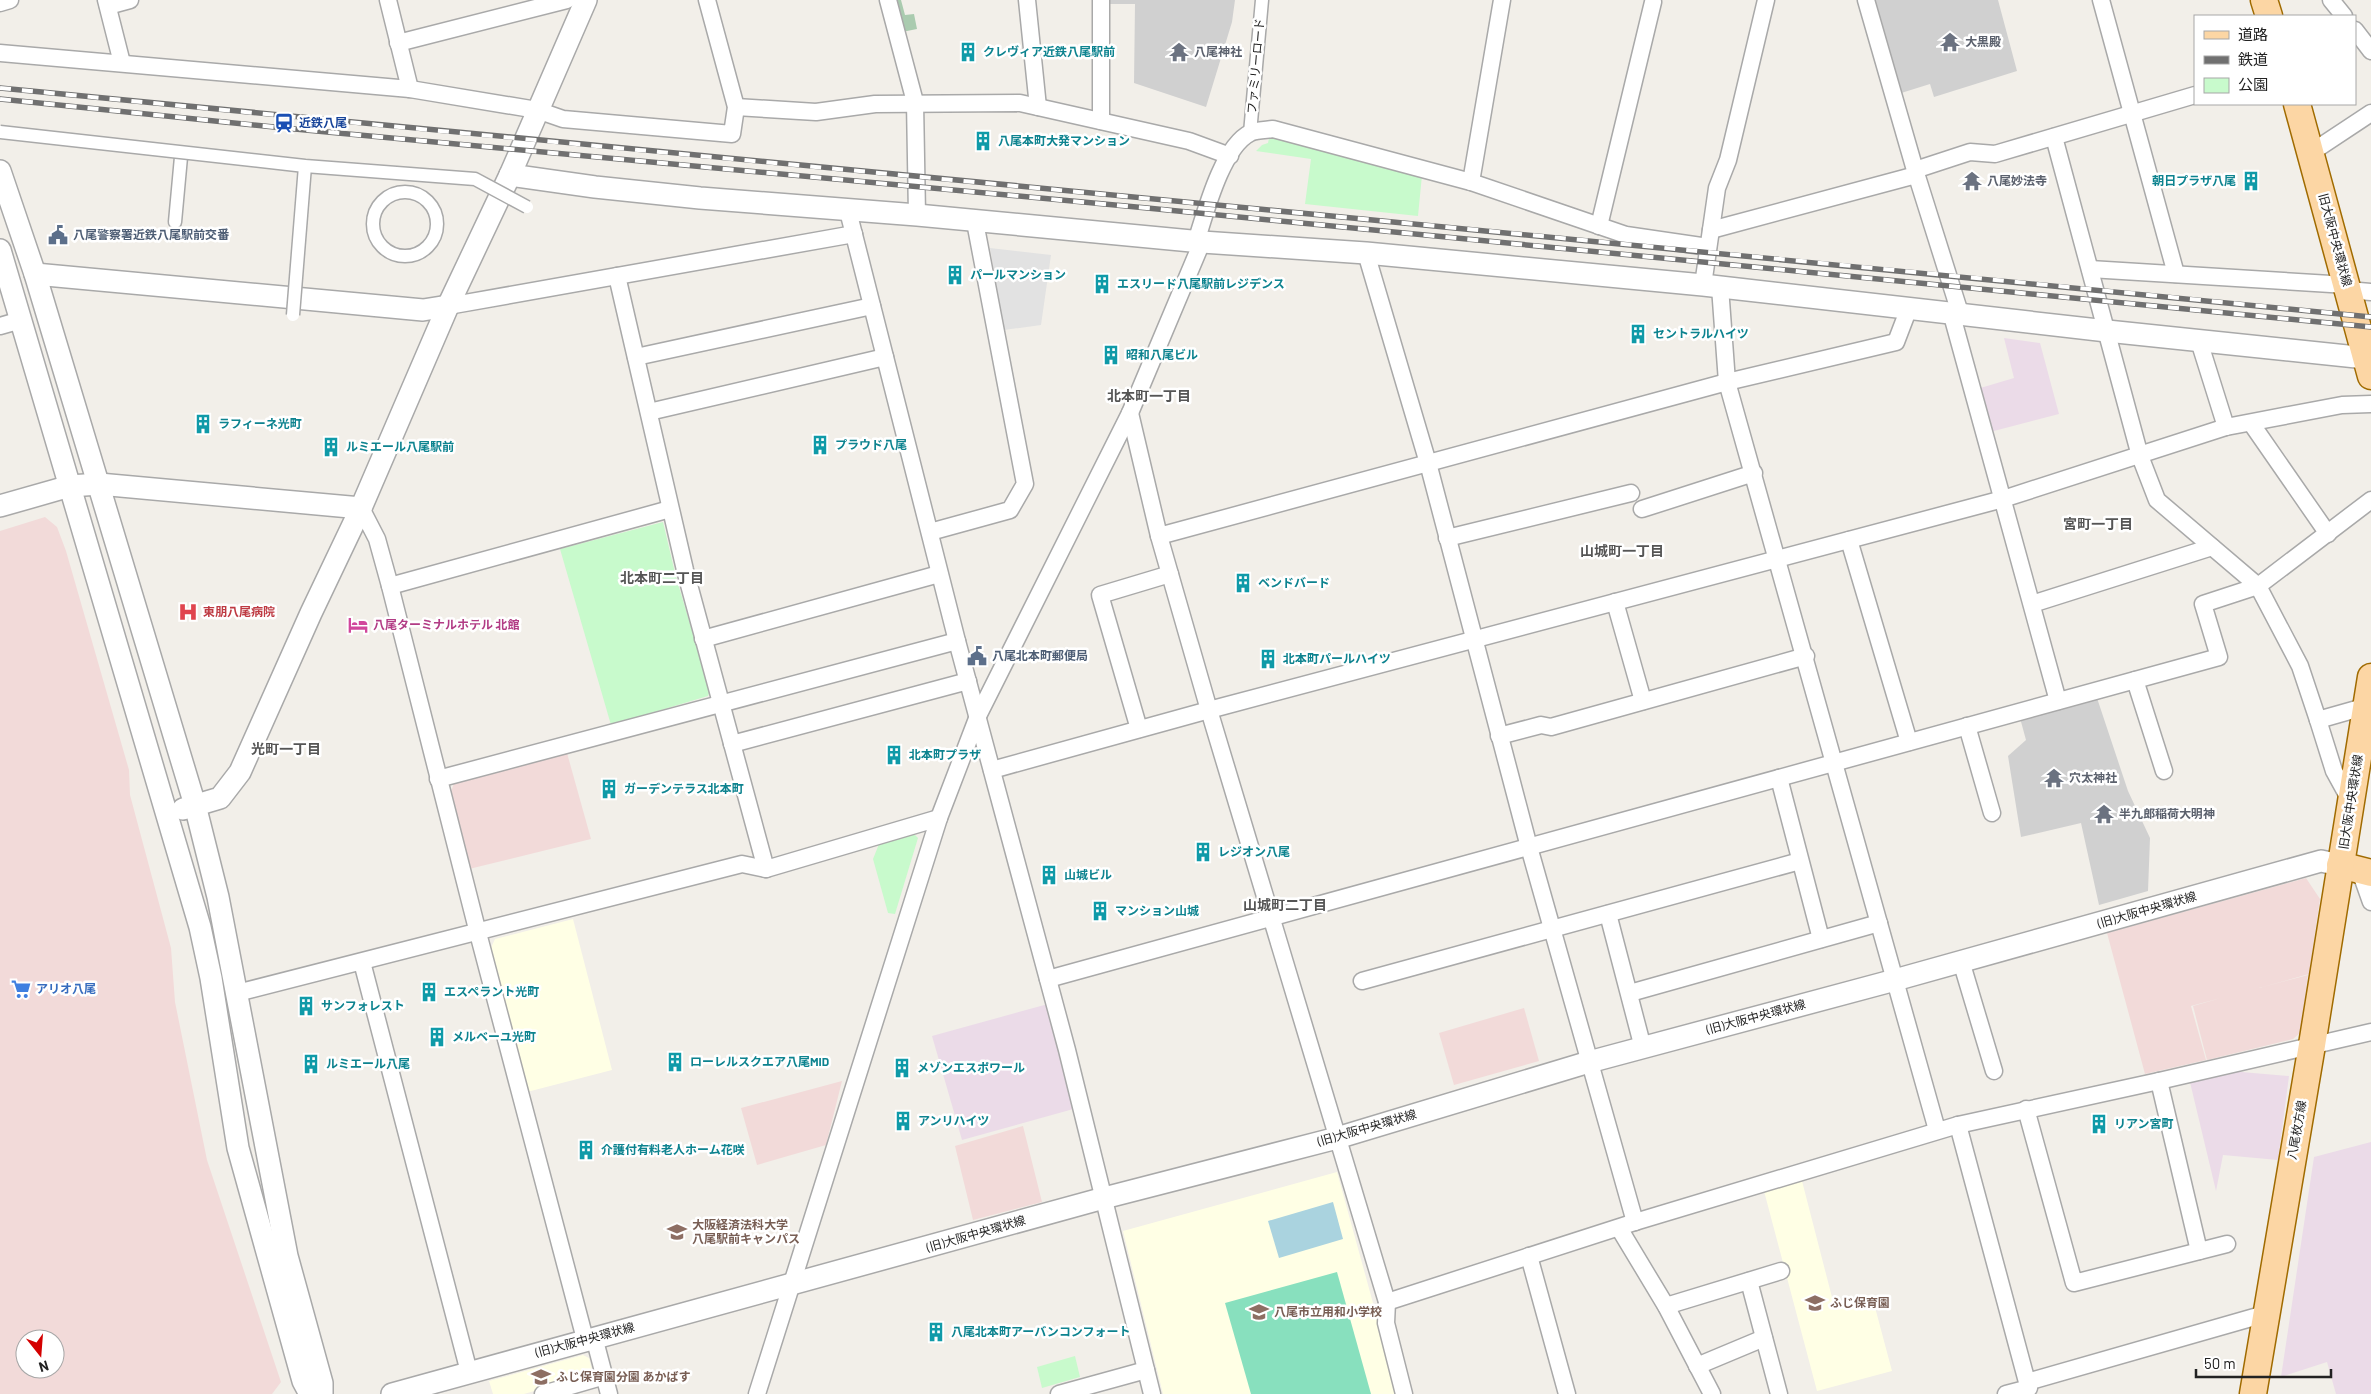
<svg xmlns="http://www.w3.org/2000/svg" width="2371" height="1394" viewBox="0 0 2371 1394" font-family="Barlow,'Noto Sans JP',sans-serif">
	<rect width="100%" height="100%" fill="#f2efe9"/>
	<!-- commercial -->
	<g fill="#f2dad9" fill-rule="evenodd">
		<path d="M 45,517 L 57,527 L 66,551 L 129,770 L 130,795 L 171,948 L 175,1002 L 207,1160 L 281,1382 L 272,1394 L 0,1394 L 0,531 ZM 25,1339 L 55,1339 L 55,1369 L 25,1369 Z"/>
		<polygon points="567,753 591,839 469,869 450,795 455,780"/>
		<polygon points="2306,878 2320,899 2309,974 2259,988 2308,975 2300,1033 2293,1039 2207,1060 2193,1006 2221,998 2191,1006 2206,1060 2145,1074 2107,933"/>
		<polygon points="1524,1008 1539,1061 1454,1085 1439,1033"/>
		<polygon points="842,1081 826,1145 757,1165 741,1108"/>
		<polygon points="1023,1126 1042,1202 973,1220 955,1146"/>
	</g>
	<!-- industrial -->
	<g fill="#ebdbe8">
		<polygon points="2004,338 2040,343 2059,414 1990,432 1977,389 2014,378"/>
		<polygon points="1048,1004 1077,1108 962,1140 932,1036"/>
		<polygon points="2230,1071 2289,1076 2278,1160 2223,1155 2216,1191 2189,1078"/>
		<polygon points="2371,1142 2371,1394 2336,1394 2327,1362 2281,1377 2314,1157"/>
	</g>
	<!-- education -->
	<g fill="#ffffe5">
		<polygon points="573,919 612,1070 527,1092 490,950 495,939"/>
		<polygon points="1337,1172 1398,1394 1163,1394 1123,1231"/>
		<polygon points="1802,1181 1834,1305 1872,1296 1892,1371 1817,1391 1764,1191"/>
		<polygon points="583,1355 589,1358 593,1374 524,1394 493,1394 489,1381"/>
	</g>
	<!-- religious -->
	<g fill="#d0d0d0">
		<polygon points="1109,0 1235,0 1232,22 1206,107 1134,83 1135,4 1108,4"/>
		<polygon points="1876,0 1998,0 2017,71 1934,97 1930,84 1898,94 1873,1"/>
		<polygon points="2097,698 2128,791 2150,838 2148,891 2099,905 2081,823 2021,837 2008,756 2026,740 2020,718"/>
	</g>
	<!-- cemetery -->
	<polygon fill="#aacbaf" points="894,0 901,0 905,15 914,14 917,29 902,32"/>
	<!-- park -->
	<g fill="#c8facc">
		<polygon points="1275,136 1422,175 1418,216 1305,204 1311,159 1256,151 1262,145 1268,143 1269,138"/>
		<polygon points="663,522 676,577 710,691 708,696 611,725 560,549"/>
		<polygon points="912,832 918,838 895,914 888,913 873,859 879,844"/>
		<polygon points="1075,1356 1080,1377 1042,1388 1037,1367"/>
	</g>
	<!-- pitch -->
	<polygon fill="#88e0be" points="1337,1272 1371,1394 1251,1394 1225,1303"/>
	<!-- parking -->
	<polygon fill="#e2e2e2" points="990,248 1051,255 1041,325 1004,330"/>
	<!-- water -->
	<polygon fill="#aad3df" points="1333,1202 1343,1239 1279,1258 1268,1221"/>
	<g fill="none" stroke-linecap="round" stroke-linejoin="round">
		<defs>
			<g id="pedestrian">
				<polyline points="1250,133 1262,0"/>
				<circle cx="405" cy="224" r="32"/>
				<polyline points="175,222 181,157"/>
			</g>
			<g id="minor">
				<polyline points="106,0 122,63"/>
				<polyline points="388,0 410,89"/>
				<polyline points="888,0 915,102 917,215"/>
				<polyline points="1027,0 1038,107"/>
				<polyline points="1101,0 1101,121"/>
				<polyline points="1866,0 1915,170 1960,313"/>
				<polyline points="2101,0 2176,274"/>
				<polyline points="2331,0 2344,16"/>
				<polyline points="0,3 10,0"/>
				<polyline points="108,6 130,0"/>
				<polyline points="2355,30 2371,51"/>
				<polyline points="398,43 567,0"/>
				<polyline points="0,53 410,89 537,110 563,119 732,134 736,107 707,0"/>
				<polyline points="736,107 816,112 875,104 1020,103 1189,141 1230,156"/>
				<polyline points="2054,137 2140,456 2157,500 2258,586 2300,666 2318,720 2371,705"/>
				<polyline points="2312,152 2371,113"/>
				<polyline points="1915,170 1970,152 1995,154 2195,95"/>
				<polyline points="1471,182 1502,0"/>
				<polyline points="848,211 957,641 1067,1050 1152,1394"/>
				<polyline points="1599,226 1653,2"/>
				<polyline points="1711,230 1916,175"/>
				<path d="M 1196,242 C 1205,214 1222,147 1250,133 C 1255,130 1266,130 1273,129 L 1471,182 L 1626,235 L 1708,247"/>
				<polyline points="1366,253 1428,463 1529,847 1635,1222"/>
				<polyline points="2090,269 2347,285"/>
				<polyline points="617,276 685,570 766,869"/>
				<polyline points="1703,285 1717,188 1728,160 1766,0"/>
				<polyline points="1720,287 1727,382 1937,1130"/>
				<polyline points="2348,290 2371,292"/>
				<polyline points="448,306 854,234"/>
				<polyline points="1951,312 2058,701"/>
				<polyline points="0,326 21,320"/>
				<polyline points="2199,341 2226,427"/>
				<polyline points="636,357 872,306"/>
				<polyline points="649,412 885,357"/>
				<polyline points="1130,413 1159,536 1209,710 1387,1302 1386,1323 1404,1394"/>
				<polyline points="2251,423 2328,534"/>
				<polyline points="361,508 377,539 390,586 478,933 585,1339"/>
				<polyline points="1642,509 1754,473"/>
				<polyline points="930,532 1010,510 1025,484 975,222"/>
				<polyline points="1159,536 1727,382 1896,342 1909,308"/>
				<polyline points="1447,538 1631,493"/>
				<polyline points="1849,540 1909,742"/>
				<polyline points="390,586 670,509"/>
				<polyline points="1615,602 1643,701"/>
				<polyline points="2032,604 2212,547"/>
				<polyline points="703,639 939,574"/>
				<polyline points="2135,680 2164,771"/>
				<polyline points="2318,720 2334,771 2351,802"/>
				<polyline points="1967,726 1992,813"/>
				<polyline points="1139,729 1100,595 1170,574"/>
				<polyline points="1499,736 1541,725 1551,727 1806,656"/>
				<polyline points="732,744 968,681"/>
				<polyline points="992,770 1209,710 2003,499 2226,427 2342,405 2371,404"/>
				<polyline points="1779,778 1821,939"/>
				<polyline points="438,779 957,641"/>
				<polyline points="2360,871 2371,902"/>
				<polyline points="1608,914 1643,1048"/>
				<polyline points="1961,961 1994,1071"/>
				<polyline points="362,962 469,1372"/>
				<polyline points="1048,979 2219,657 2203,604 2258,586 2371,500"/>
				<polyline points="1362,981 1800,861"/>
				<polyline points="237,993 742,864 766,869 939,818"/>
				<polyline points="1630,993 1879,923"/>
				<polyline points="2159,1081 2199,1251"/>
				<polyline points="2026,1109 2074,1283 2227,1244"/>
				<polyline points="1958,1125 2027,1382 2265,1314"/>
				<polyline points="1619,1228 1666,1306 1712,1394"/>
				<polyline points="1529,1256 1567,1394"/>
				<polyline points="1749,1281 1779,1394"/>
				<polyline points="1387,1302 1635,1222 1958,1125 2159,1081 2371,1032"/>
				<polyline points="1666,1306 1781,1271"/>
				<polyline points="594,1337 609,1394"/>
				<polyline points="1697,1366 1764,1338"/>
				<polyline points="543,1394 605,1376"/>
				<polyline points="757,1394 939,818 978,716 1130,413 1202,242"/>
				<polyline points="1059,1394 1146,1370"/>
				<polyline points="2006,1394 2029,1388"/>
			</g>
			<g id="tertiary">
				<polyline points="0,171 35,274 195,805 218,897 287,1256 322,1383 322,1394"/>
				<polyline points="510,175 595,187 700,198 917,215 1202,242 1366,253 1703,285 2107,331 2366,358"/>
				<polyline points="0,250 200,927 211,978 238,1148 303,1381 310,1394"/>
				<polyline points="35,274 423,310 448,306"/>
				<polyline points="0,506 70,486 99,484 361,508"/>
				<polyline points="183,809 220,798 240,772 311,613 361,508 448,306 510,175 586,0"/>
				<polyline points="392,1394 1104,1198 1337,1138 1589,1062 1895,980 2321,861 2340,865"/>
			</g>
			<g id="primary">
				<polyline points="2264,0 2269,16"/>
				<polyline points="2297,104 2371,376"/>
				<polyline points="2340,865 2371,873"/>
				<polyline points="2253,1394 2312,1045 2371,677"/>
			</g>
		</defs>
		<!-- pedestrian casing -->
		<use href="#pedestrian" stroke="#a9a9a9" stroke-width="15"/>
		<!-- minor casing -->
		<use href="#minor" stroke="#a9a9a9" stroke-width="19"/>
		<!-- tertiary casing -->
		<use href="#tertiary" stroke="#a9a9a9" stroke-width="24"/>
		<!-- primary casing -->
		<use href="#primary" stroke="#a06b00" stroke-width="29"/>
		<!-- pedestrian -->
		<use href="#pedestrian" stroke="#fff" stroke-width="12"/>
		<!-- minor -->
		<use href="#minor" stroke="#fff" stroke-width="16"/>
		<!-- tertiary -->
		<use href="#tertiary" stroke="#fff" stroke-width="21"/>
		<!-- primary -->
		<use href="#primary" stroke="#fcd6a4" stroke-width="26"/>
		<defs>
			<g id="rail">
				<path d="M 0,88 C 790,166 1581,238 2371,317"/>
				<polyline points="0,99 284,128 1147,208 2371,327"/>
			</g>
		</defs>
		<!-- rail casing -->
		<use href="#rail" stroke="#707070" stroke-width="5.5"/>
		<!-- rail -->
		<use href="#rail" stroke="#fff" stroke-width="4" stroke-dasharray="11" stroke-linecap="butt"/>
		<defs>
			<g id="pedestrian-bridge">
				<polyline points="0,132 305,166 475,179 527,207"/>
				<polyline points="293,315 305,166"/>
			</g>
		</defs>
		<!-- pedestrian-bridge casing -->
		<use href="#pedestrian-bridge" stroke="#a9a9a9" stroke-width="15" stroke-linecap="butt"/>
		<!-- pedestrian-bridge -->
		<use href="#pedestrian-bridge" stroke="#fff" stroke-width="12"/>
	</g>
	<!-- icons -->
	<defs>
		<symbol id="temple-bare" viewBox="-9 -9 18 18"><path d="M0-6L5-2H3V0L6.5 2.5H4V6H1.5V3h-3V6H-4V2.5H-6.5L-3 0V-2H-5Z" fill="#6b7280" stroke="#fff" stroke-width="2.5" paint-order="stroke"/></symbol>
		<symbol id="building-bare" viewBox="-9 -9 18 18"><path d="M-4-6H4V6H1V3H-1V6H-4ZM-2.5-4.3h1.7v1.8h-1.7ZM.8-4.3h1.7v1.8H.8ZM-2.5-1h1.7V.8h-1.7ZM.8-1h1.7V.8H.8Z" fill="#0f9aa8" stroke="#fff" stroke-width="2.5" paint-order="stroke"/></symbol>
		<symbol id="station-bare" viewBox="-9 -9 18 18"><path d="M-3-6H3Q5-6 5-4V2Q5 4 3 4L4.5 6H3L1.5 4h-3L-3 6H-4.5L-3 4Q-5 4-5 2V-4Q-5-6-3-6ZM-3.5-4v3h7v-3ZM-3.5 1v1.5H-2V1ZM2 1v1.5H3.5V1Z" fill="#1a4fb4" stroke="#fff" stroke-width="2.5" paint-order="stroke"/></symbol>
		<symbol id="civic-bare" viewBox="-9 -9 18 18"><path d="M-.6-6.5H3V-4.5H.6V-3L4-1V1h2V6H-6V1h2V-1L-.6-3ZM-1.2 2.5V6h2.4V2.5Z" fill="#5c6f8a" stroke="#fff" stroke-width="2.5" paint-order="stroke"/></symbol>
		<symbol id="hospital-bare" viewBox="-9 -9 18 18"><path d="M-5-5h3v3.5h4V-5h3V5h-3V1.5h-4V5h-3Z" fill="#e0444e" stroke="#fff" stroke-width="2.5" paint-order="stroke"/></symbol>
		<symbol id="hotel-bare" viewBox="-9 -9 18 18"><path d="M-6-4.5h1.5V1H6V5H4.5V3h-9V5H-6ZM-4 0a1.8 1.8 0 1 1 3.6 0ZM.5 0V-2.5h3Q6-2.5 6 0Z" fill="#d1479c" stroke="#fff" stroke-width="2.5" paint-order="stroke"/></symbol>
		<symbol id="supermarket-bare" viewBox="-9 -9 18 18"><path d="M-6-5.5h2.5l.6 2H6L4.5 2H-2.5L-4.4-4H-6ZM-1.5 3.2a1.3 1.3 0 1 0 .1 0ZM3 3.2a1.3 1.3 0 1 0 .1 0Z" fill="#3f7fe0" stroke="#fff" stroke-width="2.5" paint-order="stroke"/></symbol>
		<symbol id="university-bare" viewBox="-9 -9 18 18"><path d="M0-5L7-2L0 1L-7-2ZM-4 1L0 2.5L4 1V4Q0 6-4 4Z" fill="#8d6e63" stroke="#fff" stroke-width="2.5" paint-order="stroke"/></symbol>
		<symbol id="school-bare" viewBox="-9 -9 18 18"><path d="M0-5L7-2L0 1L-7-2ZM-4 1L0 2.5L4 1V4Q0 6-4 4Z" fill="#8d6e63" stroke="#fff" stroke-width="2.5" paint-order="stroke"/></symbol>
	</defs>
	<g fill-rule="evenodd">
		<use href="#temple-bare" x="1936" y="28" width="28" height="28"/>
		<use href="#building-bare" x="954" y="38" width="28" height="28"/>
		<use href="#temple-bare" x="1165" y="38" width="28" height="28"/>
		<use href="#station-bare" x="270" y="109" width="28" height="28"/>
		<use href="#building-bare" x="969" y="127" width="28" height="28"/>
		<use href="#temple-bare" x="1958" y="167" width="28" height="28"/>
		<use href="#building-bare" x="2237" y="167" width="28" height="28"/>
		<use href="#civic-bare" x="44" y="221" width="28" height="28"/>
		<use href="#building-bare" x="941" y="261" width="28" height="28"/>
		<use href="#building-bare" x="1088" y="270" width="28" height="28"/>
		<use href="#building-bare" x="1624" y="320" width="28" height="28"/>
		<use href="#building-bare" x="1097" y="341" width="28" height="28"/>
		<use href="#building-bare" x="189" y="410" width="28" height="28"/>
		<use href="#building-bare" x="806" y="431" width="28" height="28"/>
		<use href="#building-bare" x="317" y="433" width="28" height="28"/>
		<use href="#building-bare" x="1229" y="569" width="28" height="28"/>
		<use href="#hospital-bare" x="174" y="598" width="28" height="28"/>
		<use href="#hotel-bare" x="344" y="611" width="28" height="28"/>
		<use href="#civic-bare" x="963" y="642" width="28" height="28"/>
		<use href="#building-bare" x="1254" y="645" width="28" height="28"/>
		<use href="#building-bare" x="880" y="741" width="28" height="28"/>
		<use href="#temple-bare" x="2040" y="764" width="28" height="28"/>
		<use href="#building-bare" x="595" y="775" width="28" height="28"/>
		<use href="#temple-bare" x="2090" y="800" width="28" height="28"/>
		<use href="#building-bare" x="1189" y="838" width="28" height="28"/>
		<use href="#building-bare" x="1035" y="861" width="28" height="28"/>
		<use href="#building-bare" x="1086" y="897" width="28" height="28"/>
		<use href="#supermarket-bare" x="7" y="975" width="28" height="28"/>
		<use href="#building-bare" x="415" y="978" width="28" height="28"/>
		<use href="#building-bare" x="292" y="992" width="28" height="28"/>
		<use href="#building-bare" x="423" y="1023" width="28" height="28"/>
		<use href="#building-bare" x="661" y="1048" width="28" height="28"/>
		<use href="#building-bare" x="297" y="1050" width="28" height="28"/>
		<use href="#building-bare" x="888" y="1054" width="28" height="28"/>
		<use href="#building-bare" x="889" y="1107" width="28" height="28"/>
		<use href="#building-bare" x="2085" y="1110" width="28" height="28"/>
		<use href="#building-bare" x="572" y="1136" width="28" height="28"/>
		<use href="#university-bare" x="663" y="1218" width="28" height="28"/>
		<use href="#school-bare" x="1801" y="1289" width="28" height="28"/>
		<use href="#school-bare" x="1245" y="1298" width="28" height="28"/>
		<use href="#building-bare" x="922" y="1318" width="28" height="28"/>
		<use href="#school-bare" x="527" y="1363" width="28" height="28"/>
	</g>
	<g text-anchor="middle" stroke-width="5" stroke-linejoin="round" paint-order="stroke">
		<!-- worship labels -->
		<g font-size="12" font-weight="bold" fill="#5b616d" stroke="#fff" text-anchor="start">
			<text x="1965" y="46">大黒殿</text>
			<text x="1194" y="56">八尾神社</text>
			<text x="1987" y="185">八尾妙法寺</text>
			<text x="2069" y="782">穴太神社</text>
			<text x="2119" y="818">半九郎稲荷大明神</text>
		</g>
		<!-- culture labels -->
		<g font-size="12" font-weight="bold" fill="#0d838f" stroke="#fff" text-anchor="start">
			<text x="983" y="56">クレヴィア近鉄八尾駅前</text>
			<text x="998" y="145">八尾本町大発マンション</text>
			<text x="2236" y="185" text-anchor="end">朝日プラザ八尾</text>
			<text x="970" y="279">パールマンション</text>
			<text x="1117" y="288">エスリード八尾駅前レジデンス</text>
			<text x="1653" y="338">セントラルハイツ</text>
			<text x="1126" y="359">昭和八尾ビル</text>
			<text x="218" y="428">ラフィーネ光町</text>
			<text x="835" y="449">プラウド八尾</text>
			<text x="346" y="451">ルミエール八尾駅前</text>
			<text x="1258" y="587">ベンドバード</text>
			<text x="1283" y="663">北本町パールハイツ</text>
			<text x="909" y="759">北本町プラザ</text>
			<text x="624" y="793">ガーデンテラス北本町</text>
			<text x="1218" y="856">レジオン八尾</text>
			<text x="1064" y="879">山城ビル</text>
			<text x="1115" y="915">マンション山城</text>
			<text x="444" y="996">エスペラント光町</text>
			<text x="321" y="1010">サンフォレスト</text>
			<text x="452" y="1041">メルベーユ光町</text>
			<text x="690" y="1066">ローレルスクエア八尾MID</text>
			<text x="326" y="1068">ルミエール八尾</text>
			<text x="917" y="1072">メゾンエスポワール</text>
			<text x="918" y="1125">アンリハイツ</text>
			<text x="2114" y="1128">リアン宮町</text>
			<text x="601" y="1154">介護付有料老人ホーム花咲</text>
			<text x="951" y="1336">八尾北本町アーバンコンフォート</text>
		</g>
		<!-- street labels -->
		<g font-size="12" fill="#222" stroke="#fff">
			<text transform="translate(1256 66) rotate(-85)" y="4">ファミリーロード</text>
			<text transform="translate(2335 240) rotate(75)" y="4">旧大阪中央環状線</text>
			<text transform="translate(2351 802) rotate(-81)" y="4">旧大阪中央環状線</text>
			<text transform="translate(2147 910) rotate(-16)" y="4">(旧)大阪中央環状線</text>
			<text transform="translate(1756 1017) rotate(-15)" y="4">(旧)大阪中央環状線</text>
			<text transform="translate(1367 1128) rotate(-16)" y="4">(旧)大阪中央環状線</text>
			<text transform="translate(2297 1130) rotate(-80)" y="4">八尾枚方線</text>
			<text transform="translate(976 1234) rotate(-16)" y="4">(旧)大阪中央環状線</text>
			<text transform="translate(585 1340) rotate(-15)" y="4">(旧)大阪中央環状線</text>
		</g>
		<!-- transit labels -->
		<g font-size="12" font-weight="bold" fill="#164399" stroke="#fff" text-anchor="start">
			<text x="299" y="127">近鉄八尾</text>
		</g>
		<!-- service labels -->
		<g font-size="12" font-weight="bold" fill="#4e5e75" stroke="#fff" text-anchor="start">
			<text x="73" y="239">八尾警察署近鉄八尾駅前交番</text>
			<text x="992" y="660">八尾北本町郵便局</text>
		</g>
		<!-- health labels -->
		<g font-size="12" font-weight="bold" fill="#be3a42" stroke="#fff" text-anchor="start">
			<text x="203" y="616">東朋八尾病院</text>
		</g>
		<!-- hotel labels -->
		<g font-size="12" font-weight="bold" fill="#b23c85" stroke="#fff" text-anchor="start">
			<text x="373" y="629">八尾ターミナルホテル 北館</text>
		</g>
		<!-- shop labels -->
		<g font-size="12" font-weight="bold" fill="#366cbe" stroke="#fff" text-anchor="start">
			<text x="36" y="993">アリオ八尾</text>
		</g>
		<!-- education labels -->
		<g font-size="12" font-weight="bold" fill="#785e54" stroke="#fff" text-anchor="start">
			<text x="692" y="1229">大阪経済法科大学<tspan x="692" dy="14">八尾駅前キャンパス</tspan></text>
			<text x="1830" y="1307">ふじ保育園</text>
			<text x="1274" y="1316">八尾市立用和小学校</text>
			<text x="556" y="1381">ふじ保育園分園 あかばす</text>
		</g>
		<!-- neighbourhood labels -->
		<g font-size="14" font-weight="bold" fill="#555" stroke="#fff">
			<text x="1149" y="401">北本町一丁目</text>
			<text x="2098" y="529">宮町一丁目</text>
			<text x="1622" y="556">山城町一丁目</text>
			<text x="662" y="583">北本町二丁目</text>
			<text x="286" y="754">光町一丁目</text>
			<text x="1285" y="910">山城町二丁目</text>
		</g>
	</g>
	<!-- legend -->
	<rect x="2194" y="15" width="162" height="90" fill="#ffffff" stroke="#a7a7a7"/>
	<rect x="2204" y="31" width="25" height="8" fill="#fcd6a4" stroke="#a7a7a7"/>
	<text x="2238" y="40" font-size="15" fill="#222222">道路</text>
	<rect x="2204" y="56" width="25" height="8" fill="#707070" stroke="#a7a7a7"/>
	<text x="2238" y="65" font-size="15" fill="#222222">鉄道</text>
	<rect x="2204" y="78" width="25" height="15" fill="#c8facc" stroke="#a7a7a7"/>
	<text x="2238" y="90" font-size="15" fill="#222222">公園</text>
	<!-- north arrow -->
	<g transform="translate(40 1354) rotate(163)"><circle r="24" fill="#ffffff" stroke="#a7a7a7"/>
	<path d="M0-4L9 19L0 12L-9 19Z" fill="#d40000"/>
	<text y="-8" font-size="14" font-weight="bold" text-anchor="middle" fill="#222222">N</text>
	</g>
	<!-- scale -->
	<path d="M2196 1369v8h135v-8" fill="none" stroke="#222222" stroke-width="2.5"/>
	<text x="2204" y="1369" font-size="15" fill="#222222" stroke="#ffffff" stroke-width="4" paint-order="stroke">50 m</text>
</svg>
